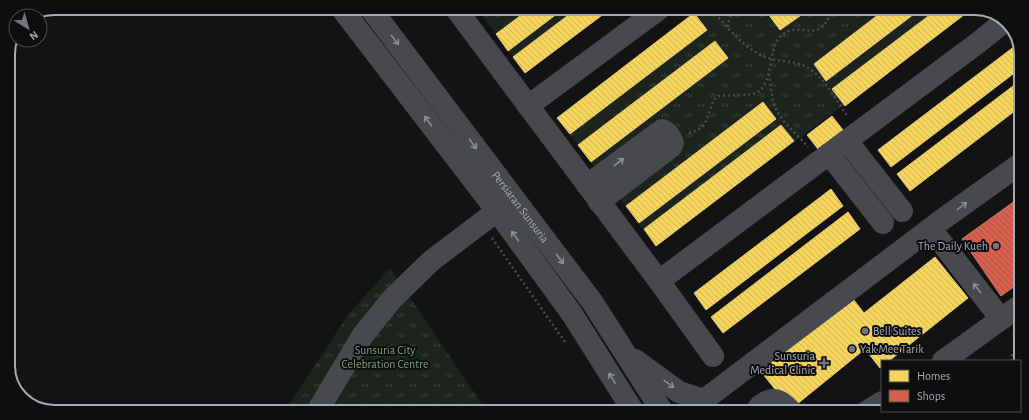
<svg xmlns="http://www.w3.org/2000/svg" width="1029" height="420" viewBox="0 0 1029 420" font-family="'Alegreya Sans',sans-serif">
	<defs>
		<pattern id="grass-tufts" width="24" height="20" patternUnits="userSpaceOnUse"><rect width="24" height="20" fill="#1d241e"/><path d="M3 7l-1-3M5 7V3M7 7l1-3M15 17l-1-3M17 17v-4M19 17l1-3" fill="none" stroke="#3b413c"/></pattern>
		<pattern id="homes-back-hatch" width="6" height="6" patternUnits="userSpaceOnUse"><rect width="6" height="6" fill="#f6d55c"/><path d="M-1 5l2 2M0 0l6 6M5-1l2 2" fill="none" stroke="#cfb554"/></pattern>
		<pattern id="shops-back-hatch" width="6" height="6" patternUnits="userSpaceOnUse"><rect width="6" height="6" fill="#d6604d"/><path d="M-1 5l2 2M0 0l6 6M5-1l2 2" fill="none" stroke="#ad5547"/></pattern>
	</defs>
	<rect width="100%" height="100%" fill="#131314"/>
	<!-- grass -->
	<g fill="url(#grass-tufts)">
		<polygon points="478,10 609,10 525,73"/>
		<path d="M 696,10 L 969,11 C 865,90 760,167 656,246 L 557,118 L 697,12 Z"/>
		<polygon points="390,268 486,410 286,409 348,315"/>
	</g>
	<!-- homes -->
	<g fill="url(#homes-back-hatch)" stroke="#dec876">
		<polygon points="528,10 562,10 508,51 496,34"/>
		<polygon points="575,10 609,10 525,73 513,57"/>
		<polygon points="766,11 807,11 780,30"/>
		<polygon points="883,11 918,11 826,81 814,64"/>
		<polygon points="935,11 969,11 845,106 832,89"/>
		<polygon points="694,13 707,30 570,134 557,118"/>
		<polygon points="715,41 728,58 591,162 578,145"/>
		<polygon points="1015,46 1021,53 1021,68 891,167 878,150"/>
		<polygon points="1021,80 1020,107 910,191 897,174"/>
		<polygon points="763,102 776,119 639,223 626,206"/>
		<polygon points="832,116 843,130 818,149 807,135"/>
		<polygon points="781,125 794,141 656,246 644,229"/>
		<polygon points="831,189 843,206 706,310 694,293"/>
		<polygon points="848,212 860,229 723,333 711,317"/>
		<polygon points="935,257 968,298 889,361 882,361 882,367 880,368 865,349 791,409 758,368 850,295 864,313"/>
	</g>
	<!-- shops -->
	<polygon fill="url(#shops-back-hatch)" stroke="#c7766c" points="1019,198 1019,283 1001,296 962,239"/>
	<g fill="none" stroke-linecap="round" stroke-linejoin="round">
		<!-- path -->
		<g stroke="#494b4e" stroke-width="2.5" stroke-dasharray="2 3" stroke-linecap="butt">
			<path d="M 712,10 C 727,27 746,51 768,58 C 781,62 798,61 810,69 C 825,79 837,102 848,117"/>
			<polyline points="485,16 493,10"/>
			<polyline points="728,27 729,19 734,10"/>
			<path d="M 769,74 C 771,86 771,101 777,111 C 783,123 799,136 808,147"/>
			<path d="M 689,133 C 709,129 707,114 714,99 L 719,96 C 728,95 752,96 758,92 C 773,82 768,52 779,38 C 793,21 811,37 822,27 C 827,23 829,16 832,11"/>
			<polyline points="492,238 565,342"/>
			<polyline points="1013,333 1018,340"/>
			<polyline points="1011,361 1012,353 1018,348"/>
			<polyline points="949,412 951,411"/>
		</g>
		<!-- minor -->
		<g stroke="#48494c" stroke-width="22">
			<polyline points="342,9 497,211 572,314 633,411"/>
			<path id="s1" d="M 371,9 L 593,303 L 662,411"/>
			<polyline points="456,9 659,281 713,356"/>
			<polyline points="528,106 658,10"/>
			<polyline points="847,141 902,211"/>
			<polyline points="829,154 883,223"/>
			<path d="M 587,185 L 662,130 C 667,132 671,137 673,143 L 671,147 L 599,202"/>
			<polyline points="931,229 1001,319"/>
			<polyline points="659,281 979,42 1005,21"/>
			<polyline points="635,360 679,392 704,400 707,411"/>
			<polyline points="943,361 1018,307"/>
			<polyline points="704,400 943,219 1020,164"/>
			<polyline points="318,410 363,335 392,299 431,261 497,211"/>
			<path d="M 757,411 C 759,406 760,405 766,402 C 776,396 784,404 791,411"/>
			<polyline points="866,412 882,402"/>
		</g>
	</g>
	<!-- one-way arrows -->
	<defs><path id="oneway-shaft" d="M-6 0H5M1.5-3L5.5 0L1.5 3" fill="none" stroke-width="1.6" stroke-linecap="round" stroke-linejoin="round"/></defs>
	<g stroke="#898e95">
		<use href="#oneway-shaft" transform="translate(395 40) rotate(52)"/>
		<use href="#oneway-shaft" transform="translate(428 121) rotate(-127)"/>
		<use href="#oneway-shaft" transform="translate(473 144) rotate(53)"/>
		<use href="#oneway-shaft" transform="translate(619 162) rotate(-37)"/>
		<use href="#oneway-shaft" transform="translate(962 206) rotate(-36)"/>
		<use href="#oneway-shaft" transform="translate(515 236) rotate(-126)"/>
		<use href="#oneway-shaft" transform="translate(560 259) rotate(53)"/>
		<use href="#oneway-shaft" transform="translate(977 288) rotate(-128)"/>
		<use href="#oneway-shaft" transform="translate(612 378) rotate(-122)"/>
		<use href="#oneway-shaft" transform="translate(669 384) rotate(36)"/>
	</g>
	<!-- markers -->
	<g fill="#72767c" stroke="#0e0e0f" stroke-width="1.5">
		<circle cx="996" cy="246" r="4"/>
		<circle cx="865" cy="331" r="4"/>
		<circle cx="852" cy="349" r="4"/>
		<path d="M822 357h4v4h4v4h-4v4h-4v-4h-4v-4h4z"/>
	</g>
	<g text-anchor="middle" stroke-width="4" stroke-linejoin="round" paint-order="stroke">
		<!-- street labels -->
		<g font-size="12" fill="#a5abb4" stroke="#0e0e0f">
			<text dy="4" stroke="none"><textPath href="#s1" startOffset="248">Persiaran Sunsuria</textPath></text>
		</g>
		<!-- poi labels -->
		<g font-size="12" fill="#a5abb4" stroke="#0e0e0f" text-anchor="end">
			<text x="988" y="250">The Daily Kueh</text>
			<text x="873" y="335" text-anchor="start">Bell Suites</text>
			<text x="860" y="353" text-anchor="start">Yak Mee Tarik</text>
			<text x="815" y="360">Sunsuria<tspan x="815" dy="14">Medical Clinic</tspan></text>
		</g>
		<!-- park labels -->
		<g font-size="12" fill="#7d9e7d" stroke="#0e0e0f">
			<text x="385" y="354">Sunsuria City<tspan x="385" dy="14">Celebration Centre</tspan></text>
		</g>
	</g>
	<!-- crop -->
	<path d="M0 0H1029V420H0ZM54 15H975A39 39 0 0 1 1014 54V366A39 39 0 0 1 975 405H54A39 39 0 0 1 15 366V54A39 39 0 0 1 54 15Z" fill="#0e0e0f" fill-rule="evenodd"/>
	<path fill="none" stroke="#a5abb4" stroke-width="2" d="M54 15H975A39 39 0 0 1 1014 54V366A39 39 0 0 1 975 405H54A39 39 0 0 1 15 366V54A39 39 0 0 1 54 15Z"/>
	<!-- legend -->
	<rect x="881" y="360" width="140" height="52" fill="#0e0e0f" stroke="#4a4d51"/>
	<rect x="889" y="370" width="20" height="12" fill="#f6d55c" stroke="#4a4d51"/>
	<text x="917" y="380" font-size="12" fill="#a5abb4">Homes</text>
	<rect x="889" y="390" width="20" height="12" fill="#d6604d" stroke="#4a4d51"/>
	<text x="917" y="400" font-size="12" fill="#a5abb4">Shops</text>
	<!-- north arrow -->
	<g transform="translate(28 28) rotate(143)"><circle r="19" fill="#0e0e0f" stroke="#4a4d51"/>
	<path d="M0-3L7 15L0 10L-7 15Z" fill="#72767c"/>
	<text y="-6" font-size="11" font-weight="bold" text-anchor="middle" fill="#a5abb4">N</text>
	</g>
</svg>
